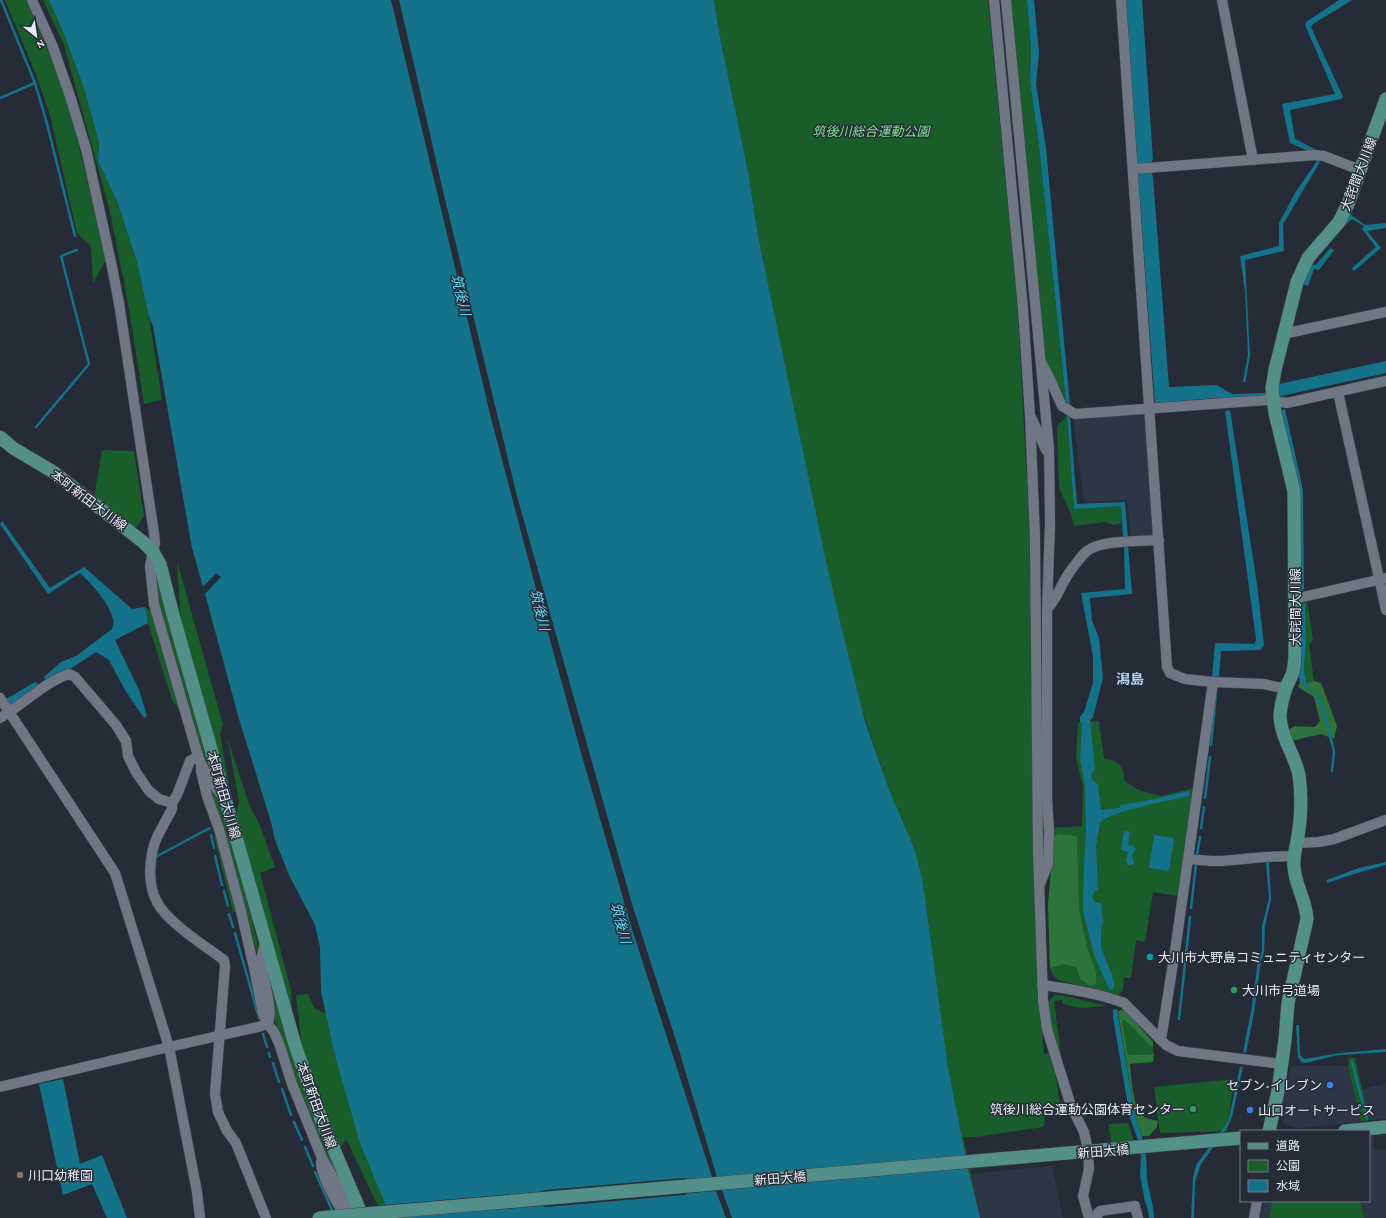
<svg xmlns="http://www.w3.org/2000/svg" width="1386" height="1218" viewBox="0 0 1386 1218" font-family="'Crimson Pro','Noto Sans JP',serif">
	<rect width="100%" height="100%" fill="#262c37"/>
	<!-- built -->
	<g fill="#2d3647">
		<polygon points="1147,412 1157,537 1131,538 1127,500 1084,502 1073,417"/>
		<polygon points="1291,1066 1348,1066 1361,1122 1299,1128 1287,1125 1282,1122 1281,1114 1281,1104"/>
		<polygon points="1386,1083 1386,1119 1369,1120 1362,1090"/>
		<polygon points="1369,1136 1373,1136 1375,1150 1386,1149 1386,1218 1260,1218 1264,1201 1369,1201"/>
		<polygon points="1052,1166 1063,1218 980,1218 969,1174"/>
	</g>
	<!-- green -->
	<g fill="#185d2a">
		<polygon points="5,0 27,0 49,49 70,109 106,260 93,283 91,246 77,233 50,115 37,77"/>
		<polygon points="43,0 49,0 63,32 84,88 99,143 98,161 117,201 137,262 149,317 162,400 144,404 127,297 109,208 64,45"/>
		<polygon points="714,0 988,0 1017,300 1030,534 1034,897 1040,1014 1044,1054 1052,1053 1060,1104 1050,1108 1045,1113 1044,1127 975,1137 963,1137 980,1218 972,1218 890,792 835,630 758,236 748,171 720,37"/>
		<polygon points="1010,0 1027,0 1031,48 1030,81 1039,146 1066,401 1044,359"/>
		<polygon points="1067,416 1074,508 1121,506 1122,523 1113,525 1105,522 1074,526 1071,514 1059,488 1057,426"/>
		<polygon points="102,450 134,451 144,516 139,524 135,528 94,498"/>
		<polygon points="177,561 223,725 220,733 230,791 181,623"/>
		<polygon points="155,566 217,785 204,763 159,601"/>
		<polygon points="1307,601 1313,639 1309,645 1314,681 1306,683 1304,669 1306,641 1305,603"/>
		<polygon points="145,607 154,615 184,717 172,700 148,623"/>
		<path d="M 1099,721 L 1104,759 C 1117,760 1125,766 1124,780 L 1138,790 L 1161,796 L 1194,788 L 1179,896 L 1153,892 L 1145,942 L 1136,940 L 1131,978 L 1124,978 L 1123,990 L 1118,995 L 1058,980 L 1053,975 L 1050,968 L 1048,904 L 1052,867 L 1052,828 L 1082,826 L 1083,787 L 1076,758 L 1078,722 Z"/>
		<polygon points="227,737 250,807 259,823 275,867 260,873 291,990 292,1021 236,818 239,801"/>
		<polygon points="206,775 224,808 257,940 258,957 220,815 210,795"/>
		<polygon points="214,836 218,836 237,913 233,912"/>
		<polygon points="266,967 300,1078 349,1200 327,1159 296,1082 272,1012"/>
		<polygon points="308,994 314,1008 326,1014 334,1052 391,1218 380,1210 346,1139 339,1150 303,1056 296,995"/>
		<polygon points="1055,995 1061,995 1107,1006 1081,1008 1063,1004 1062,1000 1054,1001 1062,1062 1051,1028 1049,1000"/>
		<polygon points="1124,1019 1149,1045 1153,1047 1154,1054 1128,1055 1122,1022"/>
		<polygon points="1349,1058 1355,1058 1369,1120 1361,1122 1348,1066"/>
		<polygon points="1234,1079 1227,1131 1160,1133 1154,1087"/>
		<polygon points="1128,1123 1134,1141 1112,1144 1108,1124"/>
		<polygon points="1272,1201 1360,1201 1364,1218 1269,1218"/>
	</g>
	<!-- forest -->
	<g fill="#2d733c">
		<polygon points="1314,681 1321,683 1337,726 1334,739 1321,734 1291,741 1286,731 1295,726 1315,727 1320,721 1314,697 1298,687 1300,682 1314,693 1306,683"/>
		<polygon points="1060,834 1077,836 1079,910 1087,947 1096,972 1096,984 1090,986 1080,978 1076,967 1064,964 1050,968 1048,904 1054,836"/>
		<path d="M 1122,1010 L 1126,1011 L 1153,1042 L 1153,1047 L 1149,1045 L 1124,1019 L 1122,1022 L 1128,1055 L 1154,1054 L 1153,1062 L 1130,1064 C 1131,1076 1133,1109 1143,1116 C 1147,1119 1154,1120 1158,1121 L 1157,1127 L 1149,1136 L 1142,1136 L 1135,1116 L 1118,1011 Z"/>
	</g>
	<!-- water -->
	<g fill="#14738a">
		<polygon points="49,0 714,0 720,37 748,171 758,236 825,557 841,626 865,721 890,792 914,848 922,877 948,1068 969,1174 980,1218 391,1218 360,1143 334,1052 321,991 320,947 315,925 289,875 275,840 271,822 239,719 205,594 221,577 216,573 203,587 192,548 153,326 149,317 137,262 117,201 98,161 99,143 84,88 63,32"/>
		<polygon points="1027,0 1034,0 1039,53 1036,84 1046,148 1070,405 1066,401 1039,146 1030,81 1031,48"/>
		<path d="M 1125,0 L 1142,0 L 1153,159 C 1150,165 1151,170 1153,177 L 1169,387 L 1217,385 L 1232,394 L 1267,393 L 1267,397 L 1226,400 L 1216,398 L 1155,403 Z"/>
		<polygon points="1339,0 1352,0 1313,24 1311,27 1343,97 1341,99 1290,110 1295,139 1315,149 1314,152 1306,150 1290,143 1282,104 1335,94 1305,25 1306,22"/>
		<polygon points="1317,161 1320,162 1283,224 1284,251 1245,260 1250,356 1245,383 1243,381 1248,355 1245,291 1240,256 1279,246 1279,223 1295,193"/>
		<polygon points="1350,214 1365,225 1386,223 1386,228 1367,231 1381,248 1354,271 1352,268 1376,247 1362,229 1364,226 1348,217"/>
		<polygon points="1330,248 1334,250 1319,270 1314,269 1308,286 1303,284 1311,265 1316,265"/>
		<polygon points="1386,361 1386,373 1281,396 1278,393 1279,384"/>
		<polygon points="1285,409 1303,490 1304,590 1299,589 1298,495 1281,410"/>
		<polygon points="1230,410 1257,584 1264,645 1260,650 1221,651 1219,676 1212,678 1215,643 1255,644 1256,639 1225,411"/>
		<polygon points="1067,416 1070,417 1077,504 1125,502 1128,537 1123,537 1121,506 1074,509"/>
		<path d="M 2,521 L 50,588 L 84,567 L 132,609 L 145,607 L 148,623 L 115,640 L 139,690 L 147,716 L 144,718 L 125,690 L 109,660 L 96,652 L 59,676 L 45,680 L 44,677 L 61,662 L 76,656 L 112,629 C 113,626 114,622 113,619 C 109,603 92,584 80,573 L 48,594 L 0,524 Z"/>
		<path d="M 1124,546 L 1128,546 L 1132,594 L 1090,598 L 1092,621 L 1099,638 L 1103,678 L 1093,717 L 1090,720 L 1095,769 C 1089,776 1090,780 1098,784 L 1101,810 L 1120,808 L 1120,805 L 1145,801 L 1190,791 L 1189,796 C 1168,801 1115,810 1100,822 L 1096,846 L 1098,890 L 1094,892 L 1092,896 L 1094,901 L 1097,903 L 1101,903 L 1103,921 L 1101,933 L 1101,948 L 1114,980 L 1114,988 L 1111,990 L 1108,987 L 1094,955 L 1083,910 L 1084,866 L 1086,828 L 1085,786 L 1080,758 L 1082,724 L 1080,721 L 1080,717 L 1084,712 L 1093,683 L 1093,656 L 1081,593 L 1125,589 Z"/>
		<polygon points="1305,603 1306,641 1304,669 1306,683 1316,695 1300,682 1299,677 1301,652 1300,605"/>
		<polygon points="35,682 40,686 10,708 6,699"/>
		<polygon points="1124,831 1130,832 1128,845 1134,846 1136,849 1132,855 1134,863 1132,865 1128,865 1126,861 1128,852 1121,850"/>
		<polygon points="1154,835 1174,838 1169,871 1149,868"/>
		<polygon points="1266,862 1269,862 1271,900 1265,926 1264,952 1261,961 1254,1013 1246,1053 1243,1052 1251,1012 1258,960 1262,951 1262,926 1269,898"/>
		<polygon points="1386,862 1386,865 1357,873 1327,883 1327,880 1359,868"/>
		<polygon points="1117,1009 1135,1116 1142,1136 1142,1145 1146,1156 1147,1180 1153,1207 1154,1218 1149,1218 1148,1210 1145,1202 1140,1175 1141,1156 1138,1140 1130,1118 1113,1017 1113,1010"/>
		<polygon points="1296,1025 1299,1025 1300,1055 1304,1059 1340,1053 1386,1049 1386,1052 1339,1055 1305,1063 1301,1062 1298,1057"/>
		<polygon points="1240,1067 1243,1067 1232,1117 1227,1128 1201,1164 1195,1182 1194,1218 1191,1218 1193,1178 1196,1165 1228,1122"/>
		<polygon points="63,1079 80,1164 102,1155 127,1218 107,1218 92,1184 63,1195 39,1084"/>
	</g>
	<!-- pier -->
	<polygon fill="#262c37" points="391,0 399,0 413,60 443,191 517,496 632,904 678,1047 717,1177 968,1156 970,1168 722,1190 732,1218 726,1218 716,1191 689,1193 684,1195 546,1207 542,1206 389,1218 384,1205 537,1192 545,1190 684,1178 690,1179 712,1177 632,929 581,753 535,585 491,418"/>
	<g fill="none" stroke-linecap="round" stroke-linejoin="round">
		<!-- stream -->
		<g stroke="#14738a" stroke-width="2.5">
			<polyline points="1,0 35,83 46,120 75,236"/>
			<polyline points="0,98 35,83"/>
			<polyline points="1344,225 1351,218"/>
			<polyline points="36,427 89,364 61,256 77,250"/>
			<polyline points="1316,695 1321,703 1334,751 1332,771"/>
			<polyline points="1211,745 1216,694"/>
			<polyline points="1205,798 1210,757"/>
			<polyline points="1201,828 1204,807"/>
			<polyline points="211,835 214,848"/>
			<polyline points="1197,855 1200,837"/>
			<polyline points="157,856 210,828"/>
			<polyline points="215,856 222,885"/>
			<polyline points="224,891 228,906"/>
			<polyline points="1191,908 1196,864"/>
			<polyline points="229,914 233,927"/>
			<polyline points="235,933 259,1018"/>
			<polyline points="1179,1019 1190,917"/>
			<polyline points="263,1034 267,1047"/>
			<polyline points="269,1053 270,1057"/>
			<polyline points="1352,1062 1367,1119"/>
			<polyline points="273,1063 279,1082"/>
			<polyline points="282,1089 291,1115"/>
			<polyline points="294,1122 302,1140"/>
			<polyline points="305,1147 313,1166"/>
			<polyline points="315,1172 333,1212"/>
		</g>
		<defs>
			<g id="minor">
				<polyline points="32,0 53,47 71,99 86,149 111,262 119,303 154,533 155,543 150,566 154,604 198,756"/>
				<polyline points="994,0 1023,308 1030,416 1035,537 1038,852 1043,1000 1047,1029 1071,1106 1084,1132 1088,1150 1089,1169 1083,1196 1089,1218"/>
				<polyline points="1006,0 1049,449 1050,524 1047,609 1047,798 1049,831 1048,864 1040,884"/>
				<polyline points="1121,0 1167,667 1170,673 1185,679 1213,682 1264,684 1286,689"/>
				<polyline points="1222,0 1253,160"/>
				<polyline points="1134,169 1314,155 1324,156 1360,170"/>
				<polyline points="1283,334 1386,312"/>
				<polyline points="1042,364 1049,377 1062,406 1075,414 1267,400 1287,403 1386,381"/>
				<polyline points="1338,392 1386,610"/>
				<polyline points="1032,419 1046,450"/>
				<polyline points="1294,599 1386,578"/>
				<path d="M 1047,609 C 1057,599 1059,589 1066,578 C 1069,572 1082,555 1087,551 C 1101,540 1141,541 1159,540"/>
				<polyline points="0,698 115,873 169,1047 197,1192 200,1218"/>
				<path d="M 0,718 C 24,704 43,683 69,674 L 75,677 L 116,725 L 126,741 L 128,756 L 136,772 L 149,791 L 159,799 L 172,803 L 172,809 C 166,821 158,833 154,845 C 149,863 148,886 157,902 C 167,922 205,946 224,960 L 225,966 L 215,1094 L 218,1112 L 227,1131 L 236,1143 L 266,1218"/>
				<polyline points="201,764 201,771 207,796 219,829 240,907 254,968 263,1014 267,1023 274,1032 280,1046 292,1084 322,1158 351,1209 359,1218"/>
				<path d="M 172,803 L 177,795 L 190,761 L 198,756 C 201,766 215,789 223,796"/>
				<polyline points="1297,843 1319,842 1334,839 1386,820"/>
				<polyline points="1188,859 1211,861 1222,861 1265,857 1294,856"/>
				<path d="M 1042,985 C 1069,989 1098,993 1124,1003 L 1166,1045 L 1178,1051 L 1282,1064"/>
				<polyline points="1161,1040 1176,944 1213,682"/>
				<path d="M 0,1087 L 169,1047 L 258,1027 C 260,1026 265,1025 267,1023 C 275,1016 262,974 261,962 C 261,956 263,950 265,944"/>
				<path d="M 321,1162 C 320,1175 339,1206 346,1218"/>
				<polyline points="1097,1218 1098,1213 1100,1211 1135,1206 1138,1218"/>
				<polyline points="1254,1218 1257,1201"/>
			</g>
			<g id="major">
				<polyline points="0,437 13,448 55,473 143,542 153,552 160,564 173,615 295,1045 321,1119 363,1218"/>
				<path d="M 1269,1131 L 1278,1091 L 1285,1040 L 1288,1003 L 1307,919 C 1306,900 1295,885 1294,867 C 1293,858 1295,851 1297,842 C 1301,821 1302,797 1299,775 C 1295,755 1281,738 1280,717 C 1280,707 1283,697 1286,688 C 1288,682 1292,677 1293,671 C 1295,664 1295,656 1295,649 L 1294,491 L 1275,413 L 1272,388 L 1275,370 L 1297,282 L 1308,258 L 1339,222 L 1348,204 L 1386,99"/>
				<polyline points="1345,1131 1386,1127"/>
			</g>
		</defs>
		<!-- minor casing -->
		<use href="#minor" stroke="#434851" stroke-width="11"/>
		<!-- major casing -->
		<use href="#major" stroke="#434851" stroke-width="14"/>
		<!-- minor -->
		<use href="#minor" stroke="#6f7684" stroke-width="10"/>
		<!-- major -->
		<use href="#major" stroke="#539089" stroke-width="13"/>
		<defs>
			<polyline id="major-bridge" points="319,1218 1241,1138"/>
		</defs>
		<!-- major-bridge casing -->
		<use href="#major-bridge" stroke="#434851" stroke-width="14" stroke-linecap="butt"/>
		<!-- major-bridge -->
		<use href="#major-bridge" stroke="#539089" stroke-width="13"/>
	</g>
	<!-- markers -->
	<circle fill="#0f9aa8" stroke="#262c37" stroke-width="1.5" cx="1150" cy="957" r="4"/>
	<g fill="#2e9e5b" stroke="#262c37" stroke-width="1.5">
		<circle cx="1234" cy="990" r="4"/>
		<circle cx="1193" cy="1109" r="4"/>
	</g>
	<g fill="#3f7fe0" stroke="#262c37" stroke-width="1.5">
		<circle cx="1330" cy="1085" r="4"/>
		<circle cx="1250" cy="1110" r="4"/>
	</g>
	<circle fill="#8d6e63" stroke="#262c37" stroke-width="1.5" cx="20" cy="1175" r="4"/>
	<g text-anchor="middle" stroke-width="3" stroke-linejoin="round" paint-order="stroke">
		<!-- park labels -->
		<g font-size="13" font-style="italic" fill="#81df92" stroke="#262c37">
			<text x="871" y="136">筑後川総合運動公園</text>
		</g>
		<!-- street labels -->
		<g font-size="13" fill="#e8ecf4" stroke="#262c37">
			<text transform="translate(1358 174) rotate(-69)" y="5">大詫間大川線</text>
			<text transform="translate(89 500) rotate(37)" y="5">本町新田大川線</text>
			<text transform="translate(1295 607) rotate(-90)" y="5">大詫間大川線</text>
			<text transform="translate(224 795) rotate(74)" y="5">本町新田大川線</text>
			<text transform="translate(317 1105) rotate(70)" y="5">本町新田大川線</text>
			<text transform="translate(1103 1151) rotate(-5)" y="5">新田大橋</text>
			<text transform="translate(780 1178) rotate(-5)" y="5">新田大橋</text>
		</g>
		<!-- poi labels -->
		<g font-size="13" fill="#e8ecf4" stroke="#262c37" text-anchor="start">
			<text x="1158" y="962">大川市大野島コミュニティセンター</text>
			<text x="1242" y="995">大川市弓道場</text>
			<text x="1322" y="1090" text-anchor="end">セブン-イレブン</text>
			<text x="1185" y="1114" text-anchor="end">筑後川総合運動公園体育センター</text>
			<text x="1258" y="1115">山口オートサービス</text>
			<text x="28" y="1180">川口幼稚園</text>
		</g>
		<!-- water labels -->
		<g font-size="14" font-style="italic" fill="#65d7f7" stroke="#262c37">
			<text transform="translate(461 295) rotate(76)" y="5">筑後川</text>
			<text transform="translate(540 610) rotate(76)" y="5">筑後川</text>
			<text transform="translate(621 923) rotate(75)" y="5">筑後川</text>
		</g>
		<!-- neighbourhood labels -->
		<g font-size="14" font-weight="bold" fill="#b2d8f8" stroke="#262c37">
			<text x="1130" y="684">潟島</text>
		</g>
	</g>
	<!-- legend -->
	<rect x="1240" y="1130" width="130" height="72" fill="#262c37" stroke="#747983"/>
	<rect x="1248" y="1143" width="20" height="6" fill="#539089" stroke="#747983"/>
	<text x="1276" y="1150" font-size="12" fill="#e8ecf4">道路</text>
	<rect x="1248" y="1160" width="20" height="12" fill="#185d2a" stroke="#747983"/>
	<text x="1276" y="1170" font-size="12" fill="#e8ecf4">公園</text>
	<rect x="1248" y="1180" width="20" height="12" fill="#14738a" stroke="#747983"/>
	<text x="1276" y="1190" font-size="12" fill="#e8ecf4">水域</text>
	<!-- north arrow -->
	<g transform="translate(36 36) rotate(150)" stroke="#262c37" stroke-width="3" paint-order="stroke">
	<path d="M0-3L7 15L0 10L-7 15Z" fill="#e8ecf4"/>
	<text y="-6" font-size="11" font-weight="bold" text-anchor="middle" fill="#e8ecf4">N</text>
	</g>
</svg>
